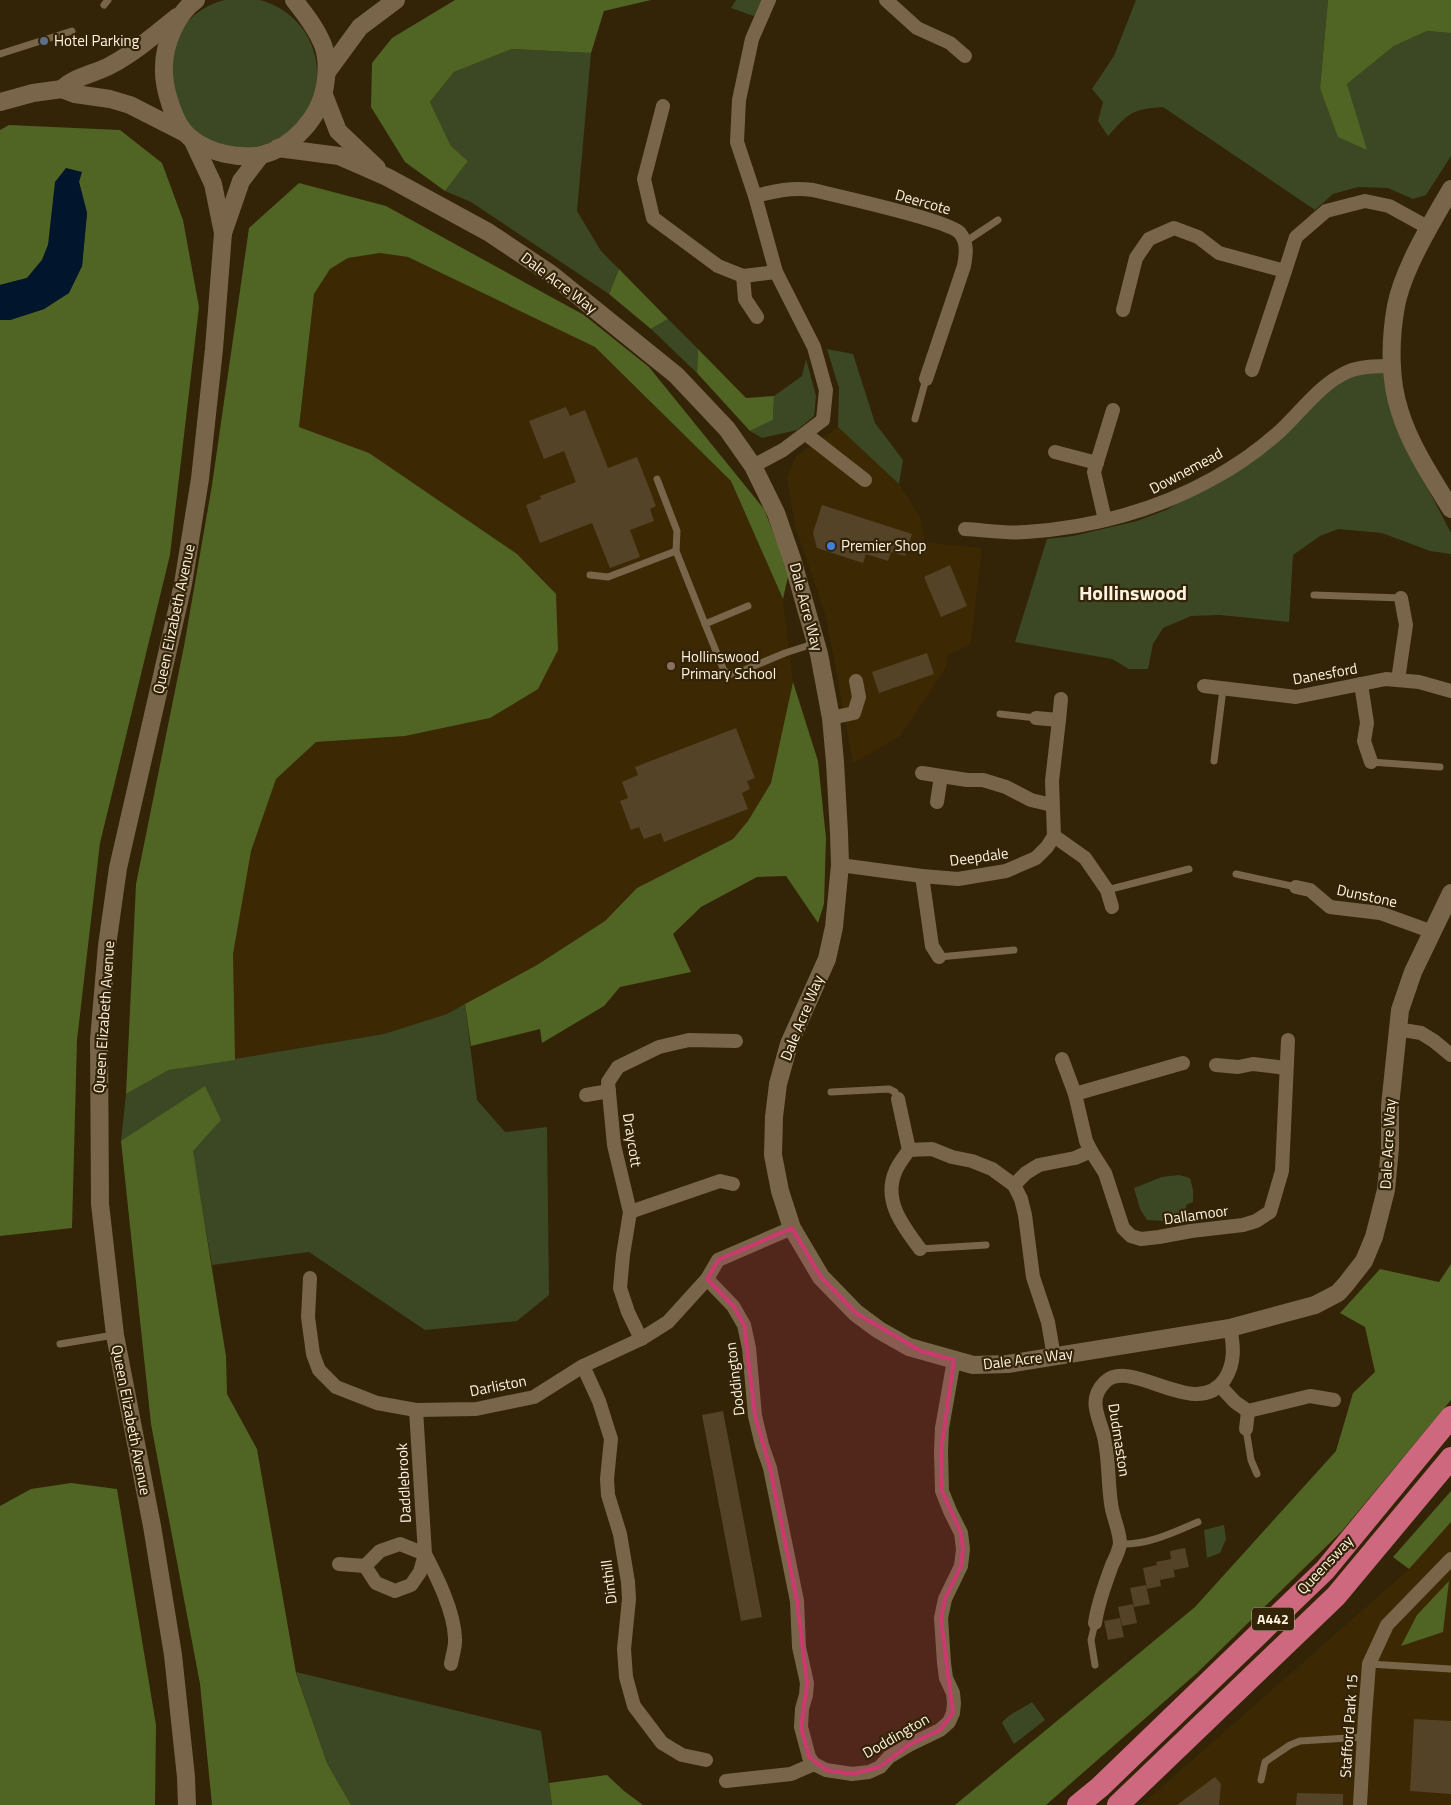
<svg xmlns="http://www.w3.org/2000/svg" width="1451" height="1805" viewBox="0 0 1451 1805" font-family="'Titillium Web',sans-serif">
	<rect width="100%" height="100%" fill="#332307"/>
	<!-- built -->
	<g fill="#3c2803">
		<polygon points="380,253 408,257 595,347 731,481 783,599 793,682 771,783 745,826 733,839 637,888 605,921 537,965 447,1014 384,1034 169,1070 155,1078 176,917 204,800 316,742 405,736 490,718 369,453 299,427 314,294 330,269 348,258"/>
		<polygon points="838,427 899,484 920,516 925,542 982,548 971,643 948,656 945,669 900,736 853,763 827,622 823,608 795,526 787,478 796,456"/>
		<polygon points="1451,1522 1451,1805 1141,1805 1409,1569"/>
	</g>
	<!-- green -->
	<g fill="#3c4824">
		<circle cx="242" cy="73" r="75"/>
		<polygon points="736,0 762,0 754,16 731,8"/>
		<path d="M 1136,0 L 1328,0 L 1320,88 L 1366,150 L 1347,84 L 1394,46 L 1427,31 L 1451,33 L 1451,156 L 1426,195 L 1413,199 L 1388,188 L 1358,187 L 1333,194 L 1315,210 L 1163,107 C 1131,109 1129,113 1108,136 L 1098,121 L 1103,102 L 1092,89 L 1114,56 Z"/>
		<polygon points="512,49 591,53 577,211 601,251 619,269 609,294 471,202 445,191 468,161 451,146 430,102 454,72"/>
		<polygon points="668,319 698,349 697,373 651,329"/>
		<polygon points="827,349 853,354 875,423 903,460 899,484 838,427 839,388"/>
		<polygon points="806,359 816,396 814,416 797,430 762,438 750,431 773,420 774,396 802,376"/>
		<polygon points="1388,371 1413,460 1451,533 1451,554 1430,551 1382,533 1338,529 1320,536 1293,555 1289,622 1220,615 1191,616 1163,628 1153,644 1148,669 1129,669 1112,659 1015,642 1047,539 1073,536 1137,521 1166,510 1215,482 1317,400 1352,375"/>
		<polygon points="465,1004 477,1100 505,1132 547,1127 549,1295 517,1321 425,1330 309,1252 212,1265 196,1173 121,1141 126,1094 169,1070 384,1034 447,1014"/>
		<polygon points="1179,1175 1190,1178 1193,1190 1193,1202 1186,1205 1186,1216 1163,1221 1147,1220 1140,1209 1134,1188 1162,1177"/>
		<polygon points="1224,1525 1226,1539 1220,1553 1207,1558 1204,1530"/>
		<polygon points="296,1672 541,1731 552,1805 351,1805 327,1763"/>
		<path d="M 1032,1702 L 1045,1720 L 1014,1744 L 1002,1723 C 1008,1714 1022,1709 1032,1702 Z"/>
	</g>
	<!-- forest -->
	<g fill="#506423">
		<polygon points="455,0 651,0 604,11 591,53 512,49 454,72 430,102 451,146 468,161 445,191 405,162 371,107 372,63 392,38"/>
		<polygon points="1328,0 1451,0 1451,33 1427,31 1394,46 1347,84 1367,150 1338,137 1320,88"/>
		<polygon points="9,125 120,130 162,163 183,220 199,307 170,555 100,843 77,1040 72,1228 0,1236 0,320 10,320 44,309 69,292 82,266 87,213 79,182 48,245 42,260 27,278 0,285 0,130"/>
		<polygon points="299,183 386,206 584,315 649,367 764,509 789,572 783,599 731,481 595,347 408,257 380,253 348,258 330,269 314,294 299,427 369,453 517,554 556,594 558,650 538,689 490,718 405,736 316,742 276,779 251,851 233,954 235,1060 169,1070 126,1094 136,884 184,646 212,485 249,228"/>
		<polygon points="619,269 668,319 651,329 609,294"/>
		<polygon points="698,349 746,398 774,396 773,420 750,431 697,373"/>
		<polygon points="793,682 818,761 826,838 824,904 818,923 786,876 757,877 701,907 673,934 691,972 620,987 604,1006 542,1043 540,1029 471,1046 465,1004 537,965 605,921 637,888 733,839 748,821 771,783"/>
		<polygon points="205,1086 221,1120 193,1151 226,1356 227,1394 257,1449 296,1673 327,1763 351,1805 212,1805 200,1684 151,1424 121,1141"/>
		<polygon points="1451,1264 1451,1400 1342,1531 1197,1673 1046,1805 955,1805 1195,1607 1336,1451 1353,1393 1375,1372 1365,1327 1340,1313 1380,1269 1439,1282"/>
		<polygon points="71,1483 117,1489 156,1725 155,1805 0,1805 0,1506 31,1489"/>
		<polygon points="1451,1491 1451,1522 1409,1569 1393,1557"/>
		<polygon points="1449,1581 1443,1632 1401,1646 1417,1615"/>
		<polygon points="607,1775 624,1791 643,1805 552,1805 549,1783"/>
	</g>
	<!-- water -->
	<polygon fill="#01152c" points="66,168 82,172 79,182 87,213 82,266 69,293 44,309 10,320 0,320 0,285 27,278 42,260 48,245 55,182"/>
	<!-- building -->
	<g fill="#554328">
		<polygon points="566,407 570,416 585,410 608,468 637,457 656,506 650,509 654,521 630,530 640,557 610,568 592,523 540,543 526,505 541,499 540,496 576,482 564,451 544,459 529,421"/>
		<polygon points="822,505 912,534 905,556 891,552 888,561 866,554 863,563 817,548 813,533"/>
		<polygon points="950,565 967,606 941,617 924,577"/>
		<polygon points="927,653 934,674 879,693 872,672"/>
		<polygon points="736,728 755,778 747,781 750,789 742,793 748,809 664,842 661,833 644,839 639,827 631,830 620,801 628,798 622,782 638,775 635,767"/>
		<polygon points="723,1411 762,1617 741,1621 702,1415"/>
		<polygon points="1185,1548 1189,1567 1174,1570 1173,1566 1175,1577 1160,1580 1161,1586 1147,1589 1143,1568 1157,1565 1156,1562 1171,1559 1170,1551"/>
		<polygon points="1146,1585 1150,1604 1134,1607 1130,1588"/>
		<polygon points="1133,1604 1137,1623 1122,1626 1118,1607"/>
		<polygon points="1120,1618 1124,1637 1108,1640 1104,1621"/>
		<polygon points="1414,1719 1451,1721 1451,1794 1410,1791"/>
		<polygon points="1215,1777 1221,1784 1219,1805 1177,1805"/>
		<polygon points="1297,1793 1343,1794 1343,1805 1296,1805"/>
	</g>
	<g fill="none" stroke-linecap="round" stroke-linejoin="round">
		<!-- service -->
		<g stroke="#79664a" stroke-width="7">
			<polyline points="104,5 108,0"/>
			<polyline points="0,54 72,31"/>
			<polyline points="965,242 998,220"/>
			<polyline points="915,419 926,379"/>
			<polyline points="657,479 677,531 676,551 705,624"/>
			<polyline points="590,575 608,577 676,551"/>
			<polyline points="1314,595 1401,598"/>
			<polyline points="748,606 705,624 724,671 731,674 742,671 785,653 816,643"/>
			<polyline points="1000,714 1036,718"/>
			<polyline points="1214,761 1223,689"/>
			<polyline points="1371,762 1440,767"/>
			<polyline points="1236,874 1296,887"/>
			<polyline points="1107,890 1189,869"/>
			<polyline points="939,957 1014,950"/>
			<polyline points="831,1092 889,1089 895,1092 898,1099"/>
			<polyline points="920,1249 986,1245"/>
			<polyline points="60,1344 114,1335"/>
			<polyline points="1246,1429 1251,1460 1257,1474"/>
			<path d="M 1120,1544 C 1148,1545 1172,1533 1198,1522"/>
			<polyline points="1369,1664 1451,1669"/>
			<polyline points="1095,1665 1091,1640 1095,1623"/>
			<polyline points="1261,1780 1265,1762 1290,1745 1300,1741 1364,1737"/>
		</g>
		<!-- minor -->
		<g stroke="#79664a" stroke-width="14">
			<polyline points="886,0 917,28 950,43 965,56"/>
			<polyline points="663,106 644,179 653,218 718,266 743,276 776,272"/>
			<path d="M 755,196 C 775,191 792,187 813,190 C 837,196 948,220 960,233 C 968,243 966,255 964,266 L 926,379"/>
			<polyline points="743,276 745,299 757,317"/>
			<polyline points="1123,310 1136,258 1149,239 1174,228 1198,237 1219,253 1285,271 1296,237 1326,211 1365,201 1389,206 1429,228"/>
			<polyline points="1252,370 1285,271"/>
			<polyline points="806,434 865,480"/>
			<polyline points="1055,452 1097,463"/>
			<polyline points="753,466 783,450 823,420 826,390 814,347 776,272 755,196 737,142 739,100 752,39 769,0"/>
			<polyline points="1105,520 1094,472 1113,410"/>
			<path d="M 965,529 C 985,530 1006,534 1026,532 C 1091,528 1157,510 1214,478 C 1236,466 1260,449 1279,432 C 1301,412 1319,385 1347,372 C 1360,366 1378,366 1392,366"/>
			<polyline points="1398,680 1406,625 1401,598"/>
			<polyline points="1361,684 1367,723 1364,741 1371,762"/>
			<polyline points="1204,686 1296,697 1386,679 1419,682 1451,691"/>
			<polyline points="831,718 854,713 859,697 856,681"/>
			<polyline points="1036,718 1059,720 1061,699"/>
			<polyline points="922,773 967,780 983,780 1006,787 1031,800 1052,805"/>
			<polyline points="937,802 941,776"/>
			<polyline points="1054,836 1085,858 1107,890 1112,907"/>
			<polyline points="840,865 922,876 958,879 1006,871 1036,858 1047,847 1054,836 1052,781 1059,720"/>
			<polyline points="922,876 932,946 939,957"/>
			<polyline points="1296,887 1310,890 1330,907 1380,913 1433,932"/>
			<polyline points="1397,1029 1421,1033 1434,1041 1451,1055"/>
			<polyline points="1062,1059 1075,1094 1086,1141 1091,1151"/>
			<polyline points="1216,1065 1238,1067 1253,1064 1286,1068"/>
			<polyline points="1075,1094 1183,1063"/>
			<polyline points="586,1095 609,1091"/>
			<polyline points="898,1099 909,1150"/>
			<polyline points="1014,1185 1026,1173 1039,1165 1075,1158 1091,1151 1105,1173 1123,1228 1131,1236 1141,1239 1159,1237 1191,1231 1243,1225 1256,1221 1270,1212 1282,1171 1288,1040"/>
			<polyline points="630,1212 720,1181 733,1184"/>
			<path d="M 920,1249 C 903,1226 882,1200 896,1170 C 899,1163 904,1157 909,1150 L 932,1149 L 952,1157 L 972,1161 L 992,1169 L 1014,1185 L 1021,1199 L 1025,1215 L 1033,1277 L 1048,1322 L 1054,1357"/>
			<polyline points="310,1278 308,1317 313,1354 319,1370 336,1387 377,1403 416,1410 476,1409 534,1397 583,1366 641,1339 668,1322 707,1279 718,1260 792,1228"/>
			<polyline points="707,1279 733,1306 744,1325 749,1348 755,1416 762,1445 770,1468 797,1601 799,1647 807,1683 806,1695 802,1709 801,1727 809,1757 814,1764 826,1770 852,1774 869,1772 880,1767 889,1757 909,1745 940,1730 949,1722 953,1713 954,1703 953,1693 946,1678 944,1663 941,1618 945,1599 961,1566 963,1549 961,1533 950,1511 942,1491 941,1451 942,1428 954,1360"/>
			<polyline points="641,1339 628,1312 620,1288 623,1255 630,1212 614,1145 608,1082 618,1067 659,1047 689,1040 736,1041"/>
			<polyline points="583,1366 599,1401 611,1439 607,1479 608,1495 620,1534 628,1582 629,1599 624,1649 626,1677 634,1706 662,1743 682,1755 706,1760"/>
			<polyline points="1220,1386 1235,1402 1248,1411 1310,1396 1334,1400"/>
			<path d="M 416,1410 L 425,1554 C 437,1577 454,1611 455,1638 C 456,1646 452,1656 451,1664"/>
			<polyline points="1246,1429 1248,1411"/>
			<polygon points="400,1544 425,1554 420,1572 411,1585 395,1591 376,1583 365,1566 380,1551"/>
			<polyline points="339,1564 365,1566"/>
			<path d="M 1095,1623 C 1098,1602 1105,1585 1112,1565 C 1115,1559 1119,1550 1120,1544 C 1120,1530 1112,1516 1111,1503 C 1108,1483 1109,1462 1105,1442 C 1102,1420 1085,1402 1105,1382 C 1131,1356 1196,1422 1225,1379 C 1235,1363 1234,1346 1230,1328"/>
			<polyline points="726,1781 791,1774 814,1764"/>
			<polyline points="1360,1805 1365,1716 1369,1664 1387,1625 1451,1559"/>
		</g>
		<!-- tertiary -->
		<g stroke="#79664a" stroke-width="18">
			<path d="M 196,0 C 177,13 164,44 164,67 C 163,87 174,127 192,139 C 210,153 238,159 261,155 C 292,148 320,118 325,86 C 327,73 328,58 323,45 C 316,28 305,14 294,0"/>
			<polyline points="327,72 360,27 396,0"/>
			<path d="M 62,89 C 75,76 95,74 111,65 C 135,52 156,34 177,17"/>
			<polyline points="324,95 338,131 377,168"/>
			<polyline points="0,102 33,93 62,89 75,94 110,99 130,105 185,133"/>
			<polyline points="192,139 213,184 223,233"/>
			<polyline points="278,148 339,156 387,177 488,232 551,274 676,375 727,429 753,466 776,513 792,559 819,654 831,718 835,762 839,833 840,865 834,927 827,959 789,1044 778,1084 774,1117 773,1155 780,1191 792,1228 821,1277 856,1313 879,1330 909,1347 973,1365 1008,1364 1230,1328 1315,1305 1338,1293 1346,1284 1364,1261 1374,1237 1386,1190 1390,1148 1390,1106 1400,1010 1413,972 1451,893"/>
			<path d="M 1451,189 C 1432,222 1403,269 1396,306 C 1390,339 1389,379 1400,412 C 1411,447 1432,478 1451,509"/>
			<polyline points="187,1805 186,1777 173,1655 152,1526 115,1335 100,1204 99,1040 107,946 118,868 183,584 200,479 214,349 223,233 241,181 261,155"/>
		</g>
		<!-- trunk -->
		<g stroke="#ce687f" stroke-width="22">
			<polyline points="1078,1805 1100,1787 1325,1570 1451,1417"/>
			<polyline points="1118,1805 1336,1596 1451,1458"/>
		</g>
	</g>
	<!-- marked area -->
	<path fill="#cb396f" fill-opacity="0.2" stroke="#cb396f" stroke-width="4" stroke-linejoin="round" d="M 792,1228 L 821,1277 L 856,1313 L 921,1351 L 954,1360 L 941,1451 L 942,1491 L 961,1533 L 963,1549 L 961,1566 L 945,1599 L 941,1618 L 953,1713 L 940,1730 L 909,1745 L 880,1767 L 852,1774 L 826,1770 L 809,1757 L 801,1727 L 807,1683 L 797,1601 L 770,1468 L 755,1416 L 744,1325 L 733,1306 L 707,1279 L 718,1260 Z"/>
	<!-- markers -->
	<circle fill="#5c6f8a" stroke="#332307" stroke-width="2" cx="44" cy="41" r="5"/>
	<circle fill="#3f7fe0" stroke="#332307" stroke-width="2" cx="831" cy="546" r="5"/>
	<circle fill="#8d6e63" stroke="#332307" stroke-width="2" cx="671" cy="666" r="5"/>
	<g text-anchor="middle" stroke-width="4.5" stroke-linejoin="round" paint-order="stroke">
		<!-- shield labels -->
		<rect fill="#332307" stroke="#c1b5a1" stroke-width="1" x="1252" y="1607.5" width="42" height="23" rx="4"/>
		<g font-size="14" font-weight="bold" fill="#fef3e3">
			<text x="1273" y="1624">A442</text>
		</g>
		<!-- poi labels -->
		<g font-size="15" fill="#fef3e3" stroke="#332307" text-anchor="start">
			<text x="54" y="46">Hotel Parking</text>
			<text x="841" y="551">Premier Shop</text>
			<text x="681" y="662">Hollinswood<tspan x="681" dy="17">Primary School</tspan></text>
		</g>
		<!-- street labels -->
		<g font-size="15" fill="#fef3e3" stroke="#332307">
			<text transform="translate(923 202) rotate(16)" y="5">Deercote</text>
			<text transform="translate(559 283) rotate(37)" y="5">Dale Acre Way</text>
			<text transform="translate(1186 471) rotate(-28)" y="5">Downemead</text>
			<text transform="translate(806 607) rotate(75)" y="5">Dale Acre Way</text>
			<text transform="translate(174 619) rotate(-78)" y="5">Queen Elizabeth Avenue</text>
			<text transform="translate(1325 674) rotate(-10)" y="5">Danesford</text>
			<text transform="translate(979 857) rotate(-8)" y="5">Deepdale</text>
			<text transform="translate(1367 896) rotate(12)" y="5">Dunstone</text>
			<text transform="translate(104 1017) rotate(-86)" y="5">Queen Elizabeth Avenue</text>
			<text transform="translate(802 1018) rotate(-68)" y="5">Dale Acre Way</text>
			<text transform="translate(632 1140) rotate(81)" y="5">Draycott</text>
			<text transform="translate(1388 1144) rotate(-87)" y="5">Dale Acre Way</text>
			<text transform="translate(1196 1215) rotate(-8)" y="5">Dallamoor</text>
			<text transform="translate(1028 1359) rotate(-7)" y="5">Dale Acre Way</text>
			<text transform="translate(735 1379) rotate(-97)" y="5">Doddington</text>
			<text transform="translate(498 1386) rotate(-11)" y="5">Darliston</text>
			<text transform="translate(131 1420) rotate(79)" y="5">Queen Elizabeth Avenue</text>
			<text transform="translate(1119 1440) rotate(81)" y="5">Dudmaston</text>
			<text transform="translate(404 1483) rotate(-93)" y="5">Daddlebrook</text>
			<text transform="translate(1325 1565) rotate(-47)" y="5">Queensway</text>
			<text transform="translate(609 1582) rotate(-97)" y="5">Dinthill</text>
			<text transform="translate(1349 1726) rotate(-86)" y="5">Stafford Park 15</text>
			<text transform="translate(896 1736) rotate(-30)" y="5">Doddington</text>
		</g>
		<!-- district labels -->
		<g font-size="20" font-weight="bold" fill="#fef3e3" stroke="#332307">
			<text x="1133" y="600">Hollinswood</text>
		</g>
	</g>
</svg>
